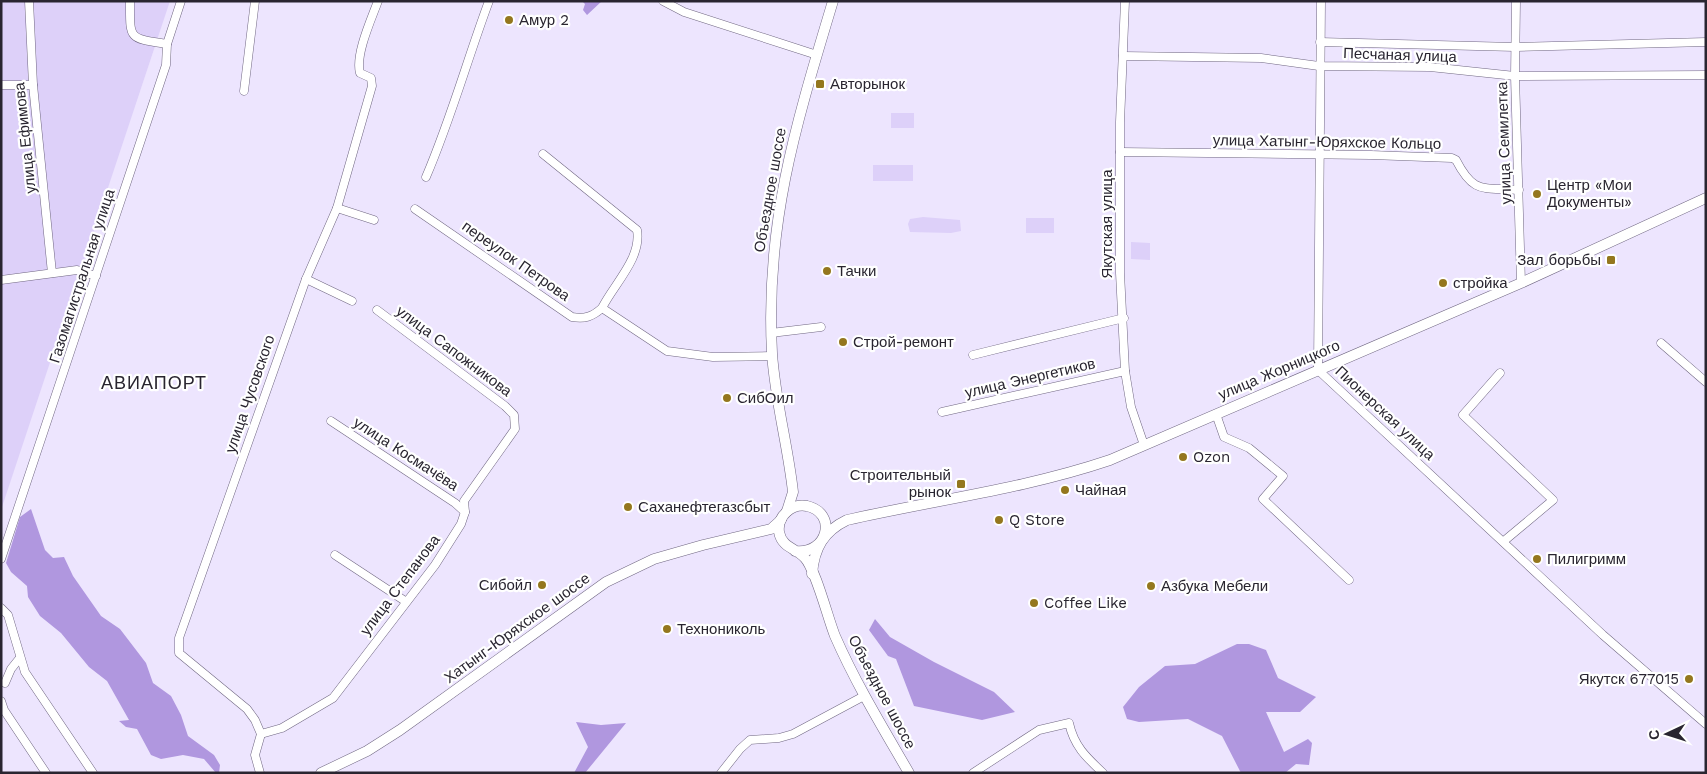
<svg xmlns="http://www.w3.org/2000/svg" width="1707" height="774" viewBox="0 0 1707 774" font-family="'Work Sans',sans-serif">
	<rect width="100%" height="100%" fill="#ede5fe"/>
	<!-- green -->
	<g fill="#ddd0f9">
		<polygon points="1,1 170,1 1,510"/>
		<rect x="891" y="113" width="23" height="15"/>
		<rect x="873" y="165" width="40" height="16"/>
		<polygon points="923,217 960,220 961,231 951,233 910,232 908,224 910,219"/>
		<rect x="1026" y="218" width="28" height="15"/>
		<polygon points="1131,242 1150,243 1150,260 1131,259"/>
	</g>
	<!-- water -->
	<g fill="#b097df">
		<polygon points="582,1 602,1 587,15 583,10 585,4"/>
		<polygon points="31,509 45,550 53,558 64,557 73,576 101,616 120,629 146,663 153,683 171,696 181,715 188,736 214,755 220,765 219,773 216,773 204,759 183,755 161,759 151,755 137,729 126,727 119,721 129,720 107,681 89,667 61,633 40,616 28,597 27,586 11,572 6,563 20,517"/>
		<polygon points="875,619 890,637 934,662 994,692 1015,712 982,720 914,706 896,659 888,656 869,630"/>
		<polygon points="1237,644 1249,644 1266,650 1278,678 1316,697 1300,712 1266,712 1284,752 1308,739 1312,743 1309,765 1296,764 1285,773 1241,773 1222,736 1188,719 1139,722 1127,719 1123,707 1139,687 1165,666 1195,664"/>
		<polygon points="576,722 601,725 626,723 585,773 574,773 588,747"/>
	</g>
	<g fill="none" stroke-linecap="round" stroke-linejoin="round">
		<defs>
			<g id="street">
				<polyline points="29,1 33,85 52,273"/>
				<path d="M 130,1 C 130,40 128,38 167,44"/>
				<polyline points="663,1 684,12 817,55"/>
				<polyline points="1125,1 1120,122 1120,273 1125,371 1131,407 1144,445"/>
				<polyline points="1321,1 1318,370 1603,635 1706,724"/>
				<polyline points="1516,1 1515,76 1521,283"/>
				<polyline points="1320,42 1515,47 1706,42"/>
				<polyline points="1123,56 1261,58 1319,66 1430,67 1515,76 1706,75"/>
				<polyline points="1,85 33,85"/>
				<polyline points="244,91 255,1"/>
				<path d="M 1120,152 L 1371,155 L 1452,158 L 1456,160 C 1474,195 1483,187 1519,190"/>
				<path d="M 543,154 L 637,230 C 642,258 614,284 602,308 L 667,351 L 713,357 L 772,356"/>
				<path d="M 426,177 C 451,119 467,60 489,1"/>
				<polyline points="337,208 374,220"/>
				<path d="M 415,209 L 572,317 C 585,319 592,317 602,308"/>
				<polyline points="306,279 352,301"/>
				<polyline points="1,280 77,270 96,276"/>
				<polyline points="771,333 821,327"/>
				<polyline points="1661,343 1706,382"/>
				<polyline points="973,355 1124,318"/>
				<polyline points="1500,373 1463,415 1553,500 1504,541"/>
				<polyline points="942,412 1125,371"/>
				<polyline points="1216,414 1224,437 1249,448 1283,476 1263,499 1349,580"/>
				<polyline points="331,421 455,503 465,512"/>
				<polyline points="335,555 405,601"/>
				<polyline points="1,559 166,65 167,44 181,1"/>
				<polyline points="1,608 8,615 25,672 93,773"/>
				<polyline points="5,683 11,669 19,659"/>
				<polyline points="1,701 4,710 46,773"/>
				<polyline points="261,734 282,728 333,698 435,565 461,524 465,512 464,501 515,429 514,415 505,406 377,310"/>
				<path d="M 260,773 L 255,755 L 261,734 L 255,720 L 247,709 L 179,653 L 179,638 L 306,279 L 337,208 L 372,86 L 371,78 L 360,73 C 355,55 371,20 378,1"/>
				<polyline points="721,773 740,749 750,740 779,738 793,734 864,696"/>
				<path d="M 973,773 L 1039,730 L 1069,723 C 1074,746 1086,757 1103,773"/>
			</g>
			<g id="secondary">
				<path d="M 787,511 L 793,492 C 788,446 775,400 772,353 C 765,223 796,124 833,1"/>
				<path d="M 795,551 C 828,555 838,513 807,506 C 792,503 777,516 779,532 C 782,548 796,548 805,558 C 816,570 828,619 835,636 C 856,684 883,728 909,773"/>
				<path d="M 812,574 C 814,548 824,531 847,520 C 935,500 1024,489 1110,460 L 1521,283 L 1706,198"/>
				<polyline points="321,773 367,751 400,730 606,582 654,559 703,545 771,529 781,520"/>
			</g>
		</defs>
		<!-- street casing -->
		<use href="#street" stroke="#706782" stroke-width="9"/>
		<!-- secondary casing -->
		<use href="#secondary" stroke="#706782" stroke-width="11"/>
		<!-- street -->
		<use href="#street" stroke="#fff" stroke-width="8"/>
		<!-- secondary -->
		<use href="#secondary" stroke="#fff" stroke-width="10"/>
	</g>
	<!-- markers -->
	<g fill="#94771e" stroke="#fff" stroke-width="2">
		<circle cx="509" cy="20" r="5"/>
		<rect x="815" y="79" width="10" height="10" rx="2.5"/>
		<circle cx="1537" cy="194" r="5"/>
		<rect x="1606" y="255" width="10" height="10" rx="2.5"/>
		<circle cx="827" cy="271" r="5"/>
		<circle cx="1443" cy="283" r="5"/>
		<circle cx="843" cy="342" r="5"/>
		<circle cx="727" cy="398" r="5"/>
		<circle cx="1183" cy="457" r="5"/>
		<rect x="956" y="479" width="10" height="10" rx="2.5"/>
		<circle cx="1065" cy="490" r="5"/>
		<circle cx="628" cy="507" r="5"/>
		<circle cx="999" cy="520" r="5"/>
		<circle cx="1537" cy="559" r="5"/>
		<circle cx="542" cy="585" r="5"/>
		<circle cx="1151" cy="586" r="5"/>
		<circle cx="1034" cy="603" r="5"/>
		<circle cx="667" cy="629" r="5"/>
		<circle cx="1689" cy="679" r="5"/>
	</g>
	<g text-anchor="middle" stroke-width="4.5" stroke-linejoin="round" paint-order="stroke">
		<!-- poi labels -->
		<g font-size="15" fill="#292530" stroke="#fff" text-anchor="start">
			<text x="519" y="25">Амур 2</text>
			<text x="830" y="89">Авторынок</text>
			<text x="1547" y="190">Центр «Мои<tspan x="1547" dy="17">Документы»</tspan></text>
			<text x="1601" y="265" text-anchor="end">Зал борьбы</text>
			<text x="837" y="276">Тачки</text>
			<text x="1453" y="288">стройка</text>
			<text x="853" y="347">Строй-ремонт</text>
			<text x="737" y="403">СибОил</text>
			<text x="1193" y="462">Ozon</text>
			<text x="951" y="480" text-anchor="end">Строительный<tspan x="951" dy="17">рынок</tspan></text>
			<text x="1075" y="495">Чайная</text>
			<text x="638" y="512">Саханефтегазсбыт</text>
			<text x="1009" y="525">Q Store</text>
			<text x="1547" y="564">Пилигримм</text>
			<text x="532" y="590" text-anchor="end">Сибойл</text>
			<text x="1161" y="591">Азбука Мебели</text>
			<text x="1044" y="608">Coffee Like</text>
			<text x="677" y="634">Технониколь</text>
			<text x="1679" y="684" text-anchor="end">Якутск 677015</text>
		</g>
		<!-- street labels -->
		<g font-size="15" fill="#292530" stroke="#fff">
			<text transform="translate(1400 55) rotate(2)" y="5">Песчаная улица</text>
			<text transform="translate(25 138) rotate(-96)" y="5">улица Ефимова</text>
			<text transform="translate(1327 142) rotate(1)" y="5">улица Хатынг-Юряхское Кольцо</text>
			<text transform="translate(1504 143) rotate(-92)" y="5">улица Семилетка</text>
			<text transform="translate(770 190) rotate(-80)" y="5">Объездное шоссе</text>
			<text transform="translate(1107 224) rotate(-90)" y="5">Якутская улица</text>
			<text transform="translate(516 261) rotate(35)" y="5">переулок Петрова</text>
			<text transform="translate(82 276) rotate(-72)" y="5">Газомагистральная улица</text>
			<text transform="translate(454 351) rotate(37)" y="5">улица Сапожникова</text>
			<text transform="translate(1279 370) rotate(-23)" y="5">улица Жорницкого</text>
			<text transform="translate(1030 378) rotate(-13)" y="5">улица Энергетиков</text>
			<text transform="translate(250 394) rotate(-71)" y="5">улица Чусовского</text>
			<text transform="translate(1385 413) rotate(43)" y="5">Пионерская улица</text>
			<text transform="translate(406 454) rotate(33)" y="5">улица Космачёва</text>
			<text transform="translate(400 585) rotate(-53)" y="5">улица Степанова</text>
			<text transform="translate(517 628) rotate(-36)" y="5">Хатынг-Юряхское шоссе</text>
			<text transform="translate(882 692) rotate(62)" y="5">Объездное шоссе</text>
		</g>
		<!-- quarter labels -->
		<g font-size="18" letter-spacing="1" fill="#292530" stroke="#fff">
			<text x="154" y="389">АВИАПОРТ</text>
		</g>
	</g>
	<!-- border -->
	<rect width="1707" height="774" fill="none" stroke="#292530" stroke-width="5"/>
	<!-- north arrow -->
	<g transform="translate(1667 734) rotate(266)" stroke="#ffffff" stroke-width="4" paint-order="stroke">
	<path d="M0-4L9 19L0 12L-9 19Z" fill="#292530"/>
	<text y="-8" font-size="14" font-weight="bold" text-anchor="middle" fill="#292530">С</text>
	</g>
</svg>
